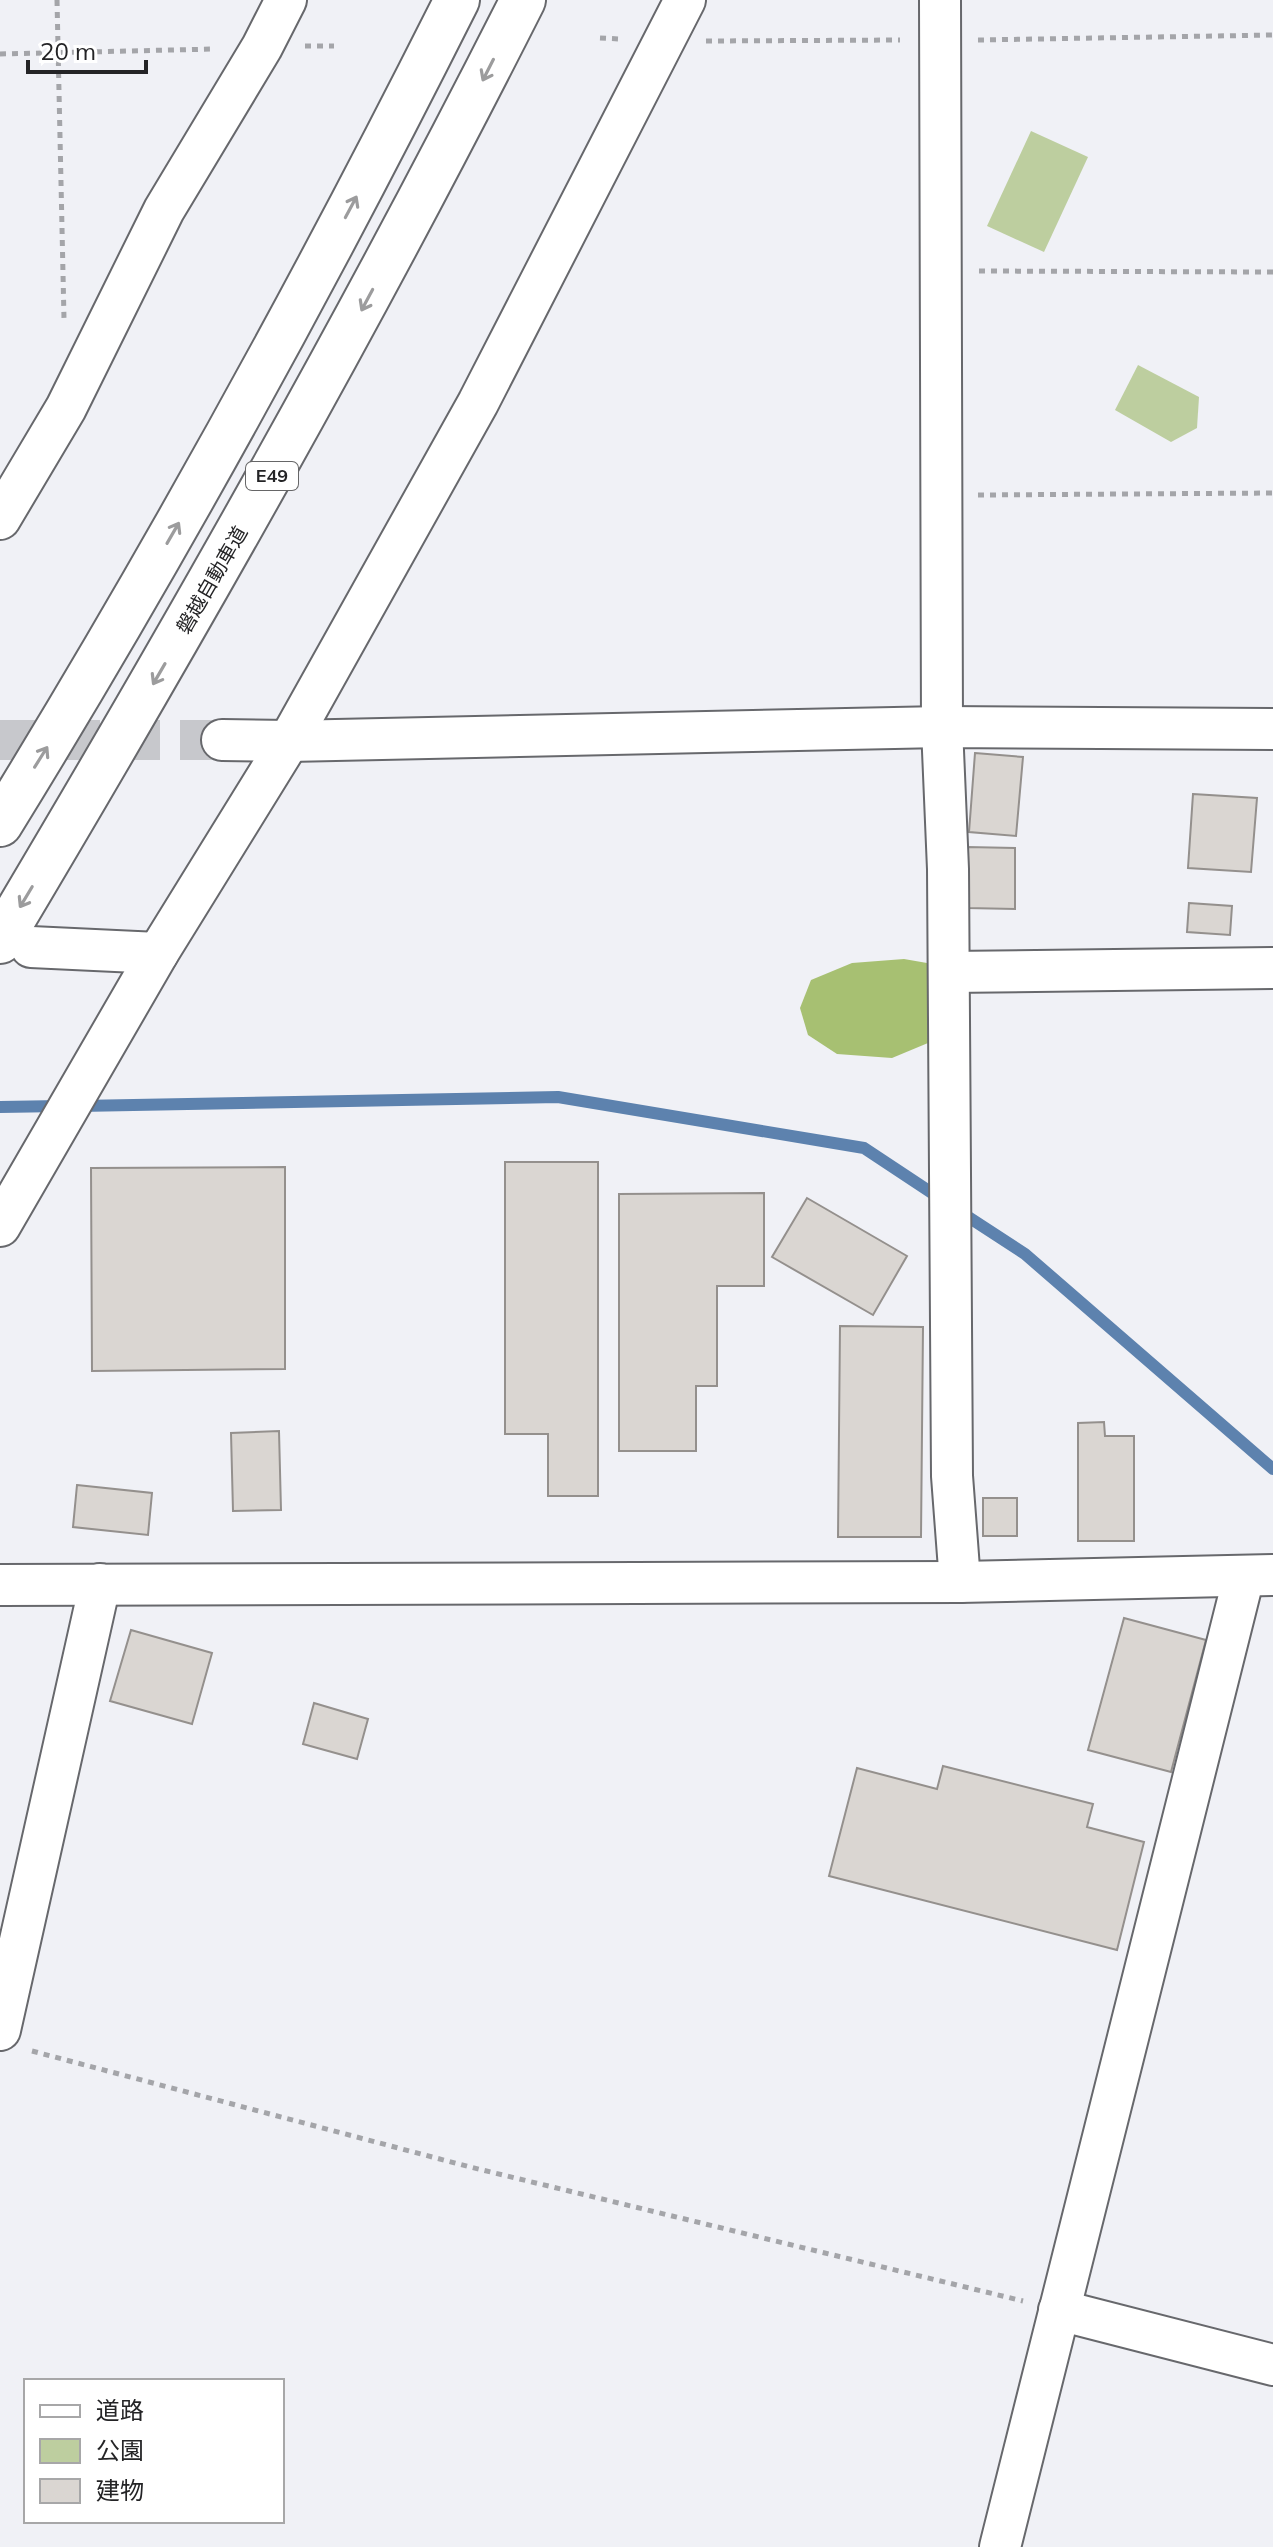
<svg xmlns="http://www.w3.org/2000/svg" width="1273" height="2547" viewBox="0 0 1273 2547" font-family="Mulish,'Noto Sans JP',sans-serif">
	<rect width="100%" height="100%" fill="#f0f1f6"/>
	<!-- green -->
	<g fill="#bdce9f">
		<polygon points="1031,131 1088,157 1044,252 987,226"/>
		<polygon points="1138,365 1199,397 1197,428 1171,442 1115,410"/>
	</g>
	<!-- forest -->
	<polygon fill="#a7c072" points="904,959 927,963 933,985 928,1043 892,1058 837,1054 808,1035 800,1008 811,980 852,963"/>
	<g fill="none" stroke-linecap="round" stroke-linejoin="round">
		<!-- stream -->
		<g stroke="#5d82ae" stroke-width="12">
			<polyline points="79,1106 558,1097 864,1148 941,1199"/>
			<polyline points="0,1107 61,1106"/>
			<polyline points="956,1209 1025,1254 1273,1469"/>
		</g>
	</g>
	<!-- building -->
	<g fill="#dad6d2" stroke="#94908d" stroke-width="2">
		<polygon points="975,753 1023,757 1016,836 969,832"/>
		<polygon points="1193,794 1257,798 1251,872 1188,868"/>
		<polygon points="967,847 1015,848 1015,909 967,908"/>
		<polygon points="1189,903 1232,906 1230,935 1187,932"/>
		<polygon points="505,1162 598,1162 598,1496 548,1496 548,1434 505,1434"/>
		<polygon points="285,1167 285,1369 92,1371 91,1168"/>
		<polygon points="764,1193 764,1286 717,1286 717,1386 696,1386 696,1451 619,1451 619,1194"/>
		<polygon points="807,1198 907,1256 873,1315 772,1257"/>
		<polygon points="840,1326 923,1327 921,1537 838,1537"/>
		<polygon points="1104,1422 1105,1436 1134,1436 1134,1541 1078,1541 1078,1423"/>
		<polygon points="279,1431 281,1510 233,1511 231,1433"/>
		<polygon points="77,1485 152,1493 148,1535 73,1527"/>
		<rect x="983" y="1498" width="34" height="38"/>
		<polygon points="1124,1618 1206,1640 1171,1772 1088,1750"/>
		<polygon points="131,1630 212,1653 192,1724 110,1701"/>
		<polygon points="314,1703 368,1719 357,1759 303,1744"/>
		<polygon points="943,1766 1093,1804 1087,1827 1144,1842 1117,1950 829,1876 857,1768 937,1789"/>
	</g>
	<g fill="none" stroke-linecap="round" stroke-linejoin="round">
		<!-- minor-tunnel -->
		<polyline stroke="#c7c8cc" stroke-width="40" stroke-dasharray="40 20" stroke-linecap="butt" points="0,740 222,740"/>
		<defs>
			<g id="minor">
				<polyline points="940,0 942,727 948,869 952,1476 960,1582"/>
				<polyline points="0,519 66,408 164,210 262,47 286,0"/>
				<polyline points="222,740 289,741 942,727 1273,729"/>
				<polyline points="31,947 158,953"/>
				<polyline points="949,972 1273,968"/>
				<polyline points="0,1226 158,953 289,741 478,403 685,0"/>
				<polyline points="0,1585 960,1582 1273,1575"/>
				<polyline points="0,2030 100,1584"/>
				<polyline points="1059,2310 1273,2365"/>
				<polyline points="1000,2547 1244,1576"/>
			</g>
			<g id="highway">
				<path d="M 0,824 C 165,556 316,281 457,0"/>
				<path d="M 0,941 C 184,632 361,321 523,0"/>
			</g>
		</defs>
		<!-- minor casing -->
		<use href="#minor" stroke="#67686c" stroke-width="44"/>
		<!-- highway casing -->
		<use href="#highway" stroke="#67686c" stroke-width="48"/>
		<!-- path -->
		<g stroke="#a4a5a9" stroke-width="5" stroke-dasharray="6 6" stroke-linecap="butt">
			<polyline points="57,0 64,319"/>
			<polyline points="600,38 620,39"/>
			<polyline points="978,40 1273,35"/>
			<polyline points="706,41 900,40"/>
			<polyline points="305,46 334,46"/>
			<polyline points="0,54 215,49"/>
			<polyline points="979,271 1273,272"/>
			<polyline points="978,495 1273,493"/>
			<polyline points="32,2051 470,2167 1023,2301"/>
		</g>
		<!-- minor -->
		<use href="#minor" stroke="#fff" stroke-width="40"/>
		<!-- highway -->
		<use href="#highway" stroke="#fff" stroke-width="44"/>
	</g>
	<!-- one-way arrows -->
	<defs><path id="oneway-shaft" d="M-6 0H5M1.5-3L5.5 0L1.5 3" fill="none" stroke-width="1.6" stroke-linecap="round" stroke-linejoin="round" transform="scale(2)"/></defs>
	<g stroke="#9c9c9d">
		<use href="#oneway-shaft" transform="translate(488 70) rotate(117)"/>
		<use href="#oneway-shaft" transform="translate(351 207) rotate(-62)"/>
		<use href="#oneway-shaft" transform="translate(367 300) rotate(118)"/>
		<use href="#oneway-shaft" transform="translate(173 533) rotate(-60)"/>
		<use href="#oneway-shaft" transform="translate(159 674) rotate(120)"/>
		<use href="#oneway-shaft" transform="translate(41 757) rotate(-58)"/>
		<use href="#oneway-shaft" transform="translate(26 897) rotate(121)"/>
	</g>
	<g text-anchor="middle" stroke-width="6" stroke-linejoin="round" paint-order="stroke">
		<!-- shield labels -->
		<rect fill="#fff" stroke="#666667" stroke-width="2" x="246" y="462" width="52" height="28" rx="6"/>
		<g font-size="18" font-weight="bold" fill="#242426">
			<text x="272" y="482">E49</text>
		</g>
		<!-- street labels -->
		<g font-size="20" fill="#242426" stroke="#fff">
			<text transform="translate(212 580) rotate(-60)" y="7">磐越自動車道</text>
		</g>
	</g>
	<!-- legend -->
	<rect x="24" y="2379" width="260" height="144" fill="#ffffff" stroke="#a7a7a8" stroke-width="2"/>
	<rect x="40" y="2405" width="40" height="12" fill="#ffffff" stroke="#a7a7a8" stroke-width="2"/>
	<text x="96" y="2419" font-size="24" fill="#242426">道路</text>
	<rect x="40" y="2439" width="40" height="24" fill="#bdce9f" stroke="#a7a7a8" stroke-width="2"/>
	<text x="96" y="2459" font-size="24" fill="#242426">公園</text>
	<rect x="40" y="2479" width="40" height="24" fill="#dad6d2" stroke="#a7a7a8" stroke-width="2"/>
	<text x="96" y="2499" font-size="24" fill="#242426">建物</text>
	<!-- scale -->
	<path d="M28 60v12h118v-12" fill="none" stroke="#242426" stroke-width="4"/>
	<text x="40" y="60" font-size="24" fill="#242426" stroke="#ffffff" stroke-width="6" paint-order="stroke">20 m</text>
</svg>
